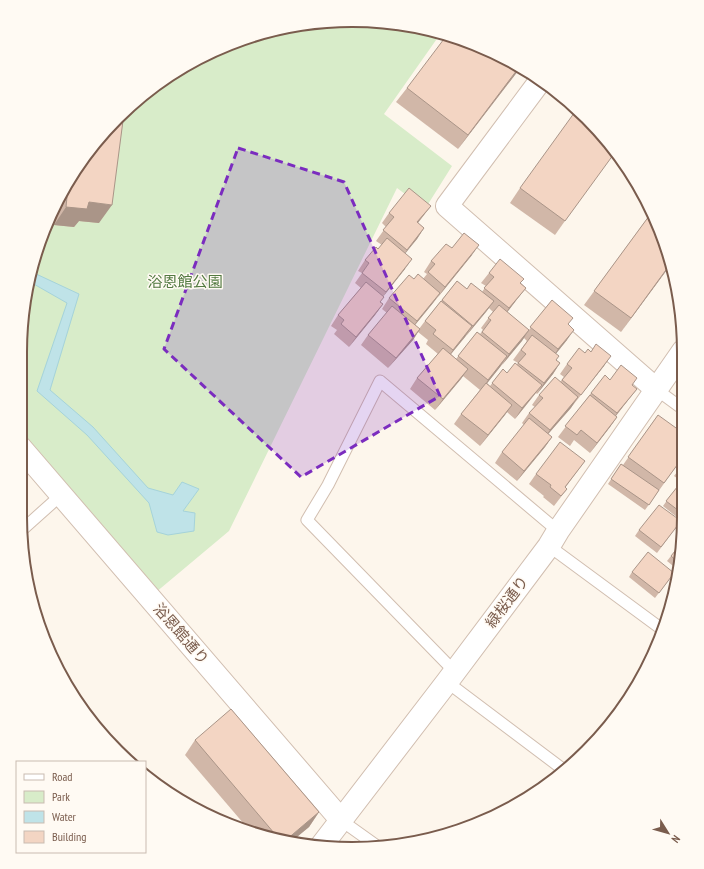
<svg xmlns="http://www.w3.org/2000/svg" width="704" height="869" viewBox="0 0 704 869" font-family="'PT Sans Narrow','Noto Sans JP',sans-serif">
	<rect width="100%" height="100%" fill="#fdf6ec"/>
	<!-- green -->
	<polygon fill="#d8ecc9" points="330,21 395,23 441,33 384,114 452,166 425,209 397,188 229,531 155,593 20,439 21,330 45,225 103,133 150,89 205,54 266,31 314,23 320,24 320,22"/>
	<!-- water -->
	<polygon fill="#bfe3e8" stroke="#a5d3da" points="34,273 79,294 50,390 93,427 148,488 173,495 182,482 199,489 183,511 195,513 194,531 168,535 157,532 149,503 87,435 37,391 67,303 32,283"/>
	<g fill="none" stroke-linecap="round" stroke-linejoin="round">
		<defs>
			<g id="service">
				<polyline points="657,390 683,409"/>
				<polyline points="22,530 61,495"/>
				<polyline points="549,546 663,630"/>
				<polyline points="455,672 307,520 328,485 380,381 558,531"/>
				<polyline points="447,682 564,770"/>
				<polyline points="342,821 377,846"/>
			</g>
			<g id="minor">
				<polyline points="540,81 447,206 657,390"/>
				<polyline points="20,447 342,821"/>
				<polyline points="322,845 447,682 549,546 558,531 683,351"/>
			</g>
		</defs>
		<!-- service casing -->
		<use href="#service" stroke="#d1beb0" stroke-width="13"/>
		<!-- minor casing -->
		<use href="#minor" stroke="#d1beb0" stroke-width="24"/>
		<!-- service -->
		<use href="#service" stroke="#fff" stroke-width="11"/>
		<!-- minor -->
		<use href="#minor" stroke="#fff" stroke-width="22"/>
	</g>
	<!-- wall -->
	<g fill="#d1b7a8" fill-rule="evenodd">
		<polygon points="518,64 521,67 458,149 396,102 407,88"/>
		<polygon points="103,133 99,223 79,221 74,227 54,225 55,215"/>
		<polygon points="615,150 555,235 510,203 520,188"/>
		<polygon points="431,206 418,223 424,228 417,239 405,253 405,269 383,296 380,302 383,304 375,315 349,347 334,334 337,330 331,326 338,315 361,288 355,283 362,273 358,271 365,260 378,249 382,245 376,241 386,227 382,223 389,213"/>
		<polygon points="652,212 672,263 621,332 584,305"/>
		<path d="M 452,248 L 472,255 L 438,297 L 415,325 L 419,329 L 425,321 L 457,281 L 467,289 L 482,292 L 486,286 L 481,283 L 489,273 L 521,283 L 526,288 L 518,298 L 507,312 L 529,330 L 552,300 L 568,325 L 567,340 L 556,353 L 556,360 L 560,363 L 553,374 L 537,394 L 536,393 L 515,419 L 507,412 L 480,446 L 454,424 L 461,414 L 480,390 L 463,376 L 435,410 L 410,389 L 417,378 L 438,354 L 426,344 L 428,340 L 418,332 L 413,340 L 388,368 L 361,345 L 368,335 L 387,313 L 382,309 L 389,298 L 414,279 L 423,279 L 427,274 L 424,272 L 431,261 ZM 489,308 L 493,312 L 481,328 L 483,330 L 480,334 L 477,332 L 456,359 L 451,354 ZM 524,338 L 527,341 L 513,360 L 518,363 L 507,373 L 503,369 L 490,386 L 487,383 Z"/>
		<polygon points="585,353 604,366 573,405 548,434 552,437 545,447 517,481 495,463 502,452 524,425 522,423 529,413 535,407 532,405 539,395 560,382 564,377 560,374 567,364"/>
		<polygon points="610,380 632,385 637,389 629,399 616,416 617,417 610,427 590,453 574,440 570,446 558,437 591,393"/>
		<polygon points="658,415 683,457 645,510 608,484 621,464 623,465"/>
		<polygon points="585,461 565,488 567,489 554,506 543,497 544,496 529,484 536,474"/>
		<polygon points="683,464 683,522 663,506 681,481 674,476"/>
		<polygon points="681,521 657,553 635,536 639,530"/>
		<polygon points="683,541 678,570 667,561"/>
		<polygon points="632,572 674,573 655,598 629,577"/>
		<polygon points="195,740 319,812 309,827 292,841 266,838 250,831 185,755"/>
	</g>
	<!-- shaded-wall -->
	<g fill="#aa9588">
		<polygon points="520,66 521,67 458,149 468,135"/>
		<polygon points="63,197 67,197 55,215 52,215"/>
		<polygon points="89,202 112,205 99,223 79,221 74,227 54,225 66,207"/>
		<polygon points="431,206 423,216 410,233 417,222"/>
		<polygon points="424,228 417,239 400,260 407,250"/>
		<polygon points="479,245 472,255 438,297 445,287"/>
		<polygon points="412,259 405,269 379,302 386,292"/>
		<polygon points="671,263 672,263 621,332 631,318"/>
		<polygon points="526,288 518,298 502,319 509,308"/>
		<polygon points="440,293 433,303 410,331 417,321"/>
		<polygon points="494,301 486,312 466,336 473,326"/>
		<polygon points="383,304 375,315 349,347 356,337"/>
		<polygon points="472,326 465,337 446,360 453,350"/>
		<polygon points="420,329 413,340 388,368 396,358"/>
		<polygon points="529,330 522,341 502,365 509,354"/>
		<polygon points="574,330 567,340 551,360 558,349"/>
		<polygon points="507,356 500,367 481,391 488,380"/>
		<polygon points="611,356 604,366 573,405 581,395"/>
		<polygon points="560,363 553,374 537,394 544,383"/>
		<polygon points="468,369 461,379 435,410 443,399"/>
		<polygon points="542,385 534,395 515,419 522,408"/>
		<polygon points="637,389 629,399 610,423 617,413"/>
		<polygon points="578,397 571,408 542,441 550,430"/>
		<polygon points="512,405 505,415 480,446 488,435"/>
		<polygon points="617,417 610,427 590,453 597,443"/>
		<polygon points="552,437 545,447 517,481 524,471"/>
		<polygon points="319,812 309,827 292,841 286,840"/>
	</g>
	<!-- building -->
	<g fill="#f3d5c3" stroke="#aa9588">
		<polygon points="447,35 458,38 518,64 520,66 468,135 407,88"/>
		<polygon points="577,109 616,151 565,221 520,188"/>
		<polygon points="124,113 112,205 89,202 87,209 66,207 67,197 63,197 103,133"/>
		<polygon points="409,188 431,206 417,222 424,228 407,250 383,230 394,217 389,213"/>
		<polygon points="652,212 671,263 631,318 594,291"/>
		<polygon points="464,233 479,245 445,287 428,272 435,264 431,261 446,244 452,248"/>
		<polygon points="387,238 412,259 386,292 362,273 369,263 365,260 376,247 378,249"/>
		<polygon points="500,259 524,279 520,283 526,288 509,308 484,288 494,277 489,273"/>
		<polygon points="418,274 440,293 417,321 389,298 409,275 414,279"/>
		<polygon points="457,281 467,289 471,283 494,301 473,326 442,300"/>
		<polygon points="366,282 384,297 380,302 383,304 356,337 341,324 344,320 338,315"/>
		<polygon points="552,300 573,318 568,324 574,330 558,349 530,327"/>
		<polygon points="441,301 472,326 453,350 433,334 436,330 425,321"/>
		<polygon points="499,305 529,330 509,354 482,332 491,320 488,318"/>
		<polygon points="392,306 420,329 396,358 368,335"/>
		<polygon points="477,332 507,356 488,380 458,356"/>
		<polygon points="532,335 559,356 556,360 560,363 544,383 518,363 526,354 521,350"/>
		<polygon points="596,344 611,356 581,395 562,380 572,368 567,364 579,348 585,353 588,349 591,352"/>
		<polygon points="443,348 468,369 443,399 417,378"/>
		<polygon points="515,363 542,385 522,408 492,383 503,369 507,373"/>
		<polygon points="621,365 637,378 632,385 637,389 617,413 591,393 605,375 610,380"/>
		<polygon points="555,377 578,397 550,430 529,413 543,398 539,395"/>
		<polygon points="486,383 512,405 488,435 461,414"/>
		<polygon points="590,395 617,417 597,443 581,430 577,435 565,426"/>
		<polygon points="658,415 683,433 683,457 664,483 628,457"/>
		<polygon points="529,418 552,437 524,471 502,452"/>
		<polygon points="560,442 585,461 565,487 567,489 561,496 550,487 551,485 536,474"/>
		<polygon points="621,464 659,490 649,505 611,479"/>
		<polygon points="682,481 683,482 683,514 666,501"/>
		<polygon points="659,505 681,521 661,547 639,530"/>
		<polygon points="683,541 679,563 671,556"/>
		<polygon points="648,552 674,573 659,593 632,572"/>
		<polygon points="231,709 319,812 286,840 280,840 195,740"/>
	</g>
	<!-- marked area -->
	<path fill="#7b2cbf" fill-opacity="0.2" stroke="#7b2cbf" stroke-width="3" stroke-dasharray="8 5" stroke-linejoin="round" d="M 238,148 L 344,182 L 440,396 L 301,477 L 164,349 Z"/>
	<g text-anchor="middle" stroke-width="3" stroke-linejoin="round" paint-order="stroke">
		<!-- park labels -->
		<g font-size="15" fill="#537a41" stroke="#fffaf3">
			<text x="185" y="287">浴恩館公園</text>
		</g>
		<!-- street labels -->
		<g font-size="15" fill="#7a5c4d" stroke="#fffaf3">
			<text transform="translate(507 602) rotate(-53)" y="5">緑桜通り</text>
			<text transform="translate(181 634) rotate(49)" y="5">浴恩館通り</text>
		</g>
	</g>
	<!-- crop -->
	<path d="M0 0H704V869H0ZM352 27H352A325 325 0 0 1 677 352V517A325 325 0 0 1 352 842H352A325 325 0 0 1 27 517V352A325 325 0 0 1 352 27Z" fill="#fffaf3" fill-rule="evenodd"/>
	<path fill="none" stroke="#7a5c4d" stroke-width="2" d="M352 27H352A325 325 0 0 1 677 352V517A325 325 0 0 1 352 842H352A325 325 0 0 1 27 517V352A325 325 0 0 1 352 27Z"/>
	<!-- legend -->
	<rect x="16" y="761" width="130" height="92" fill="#fffaf3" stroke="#cabbb1"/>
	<rect x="24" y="774" width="20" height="6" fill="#ffffff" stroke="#cabbb1"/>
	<text x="52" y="781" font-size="12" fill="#7a5c4d">Road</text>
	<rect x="24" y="791" width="20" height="12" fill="#d8ecc9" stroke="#cabbb1"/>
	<text x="52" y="801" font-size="12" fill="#7a5c4d">Park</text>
	<rect x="24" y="811" width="20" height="12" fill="#bfe3e8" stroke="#cabbb1"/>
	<text x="52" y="821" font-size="12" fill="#7a5c4d">Water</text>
	<rect x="24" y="831" width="20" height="12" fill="#f3d5c3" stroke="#cabbb1"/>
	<text x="52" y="841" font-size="12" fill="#7a5c4d">Building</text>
	<!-- north arrow -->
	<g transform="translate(668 833) rotate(127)" stroke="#fffaf3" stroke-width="3" paint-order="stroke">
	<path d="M0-3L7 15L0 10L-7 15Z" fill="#7a5c4d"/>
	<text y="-6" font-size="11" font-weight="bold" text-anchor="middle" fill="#7a5c4d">N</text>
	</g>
</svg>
